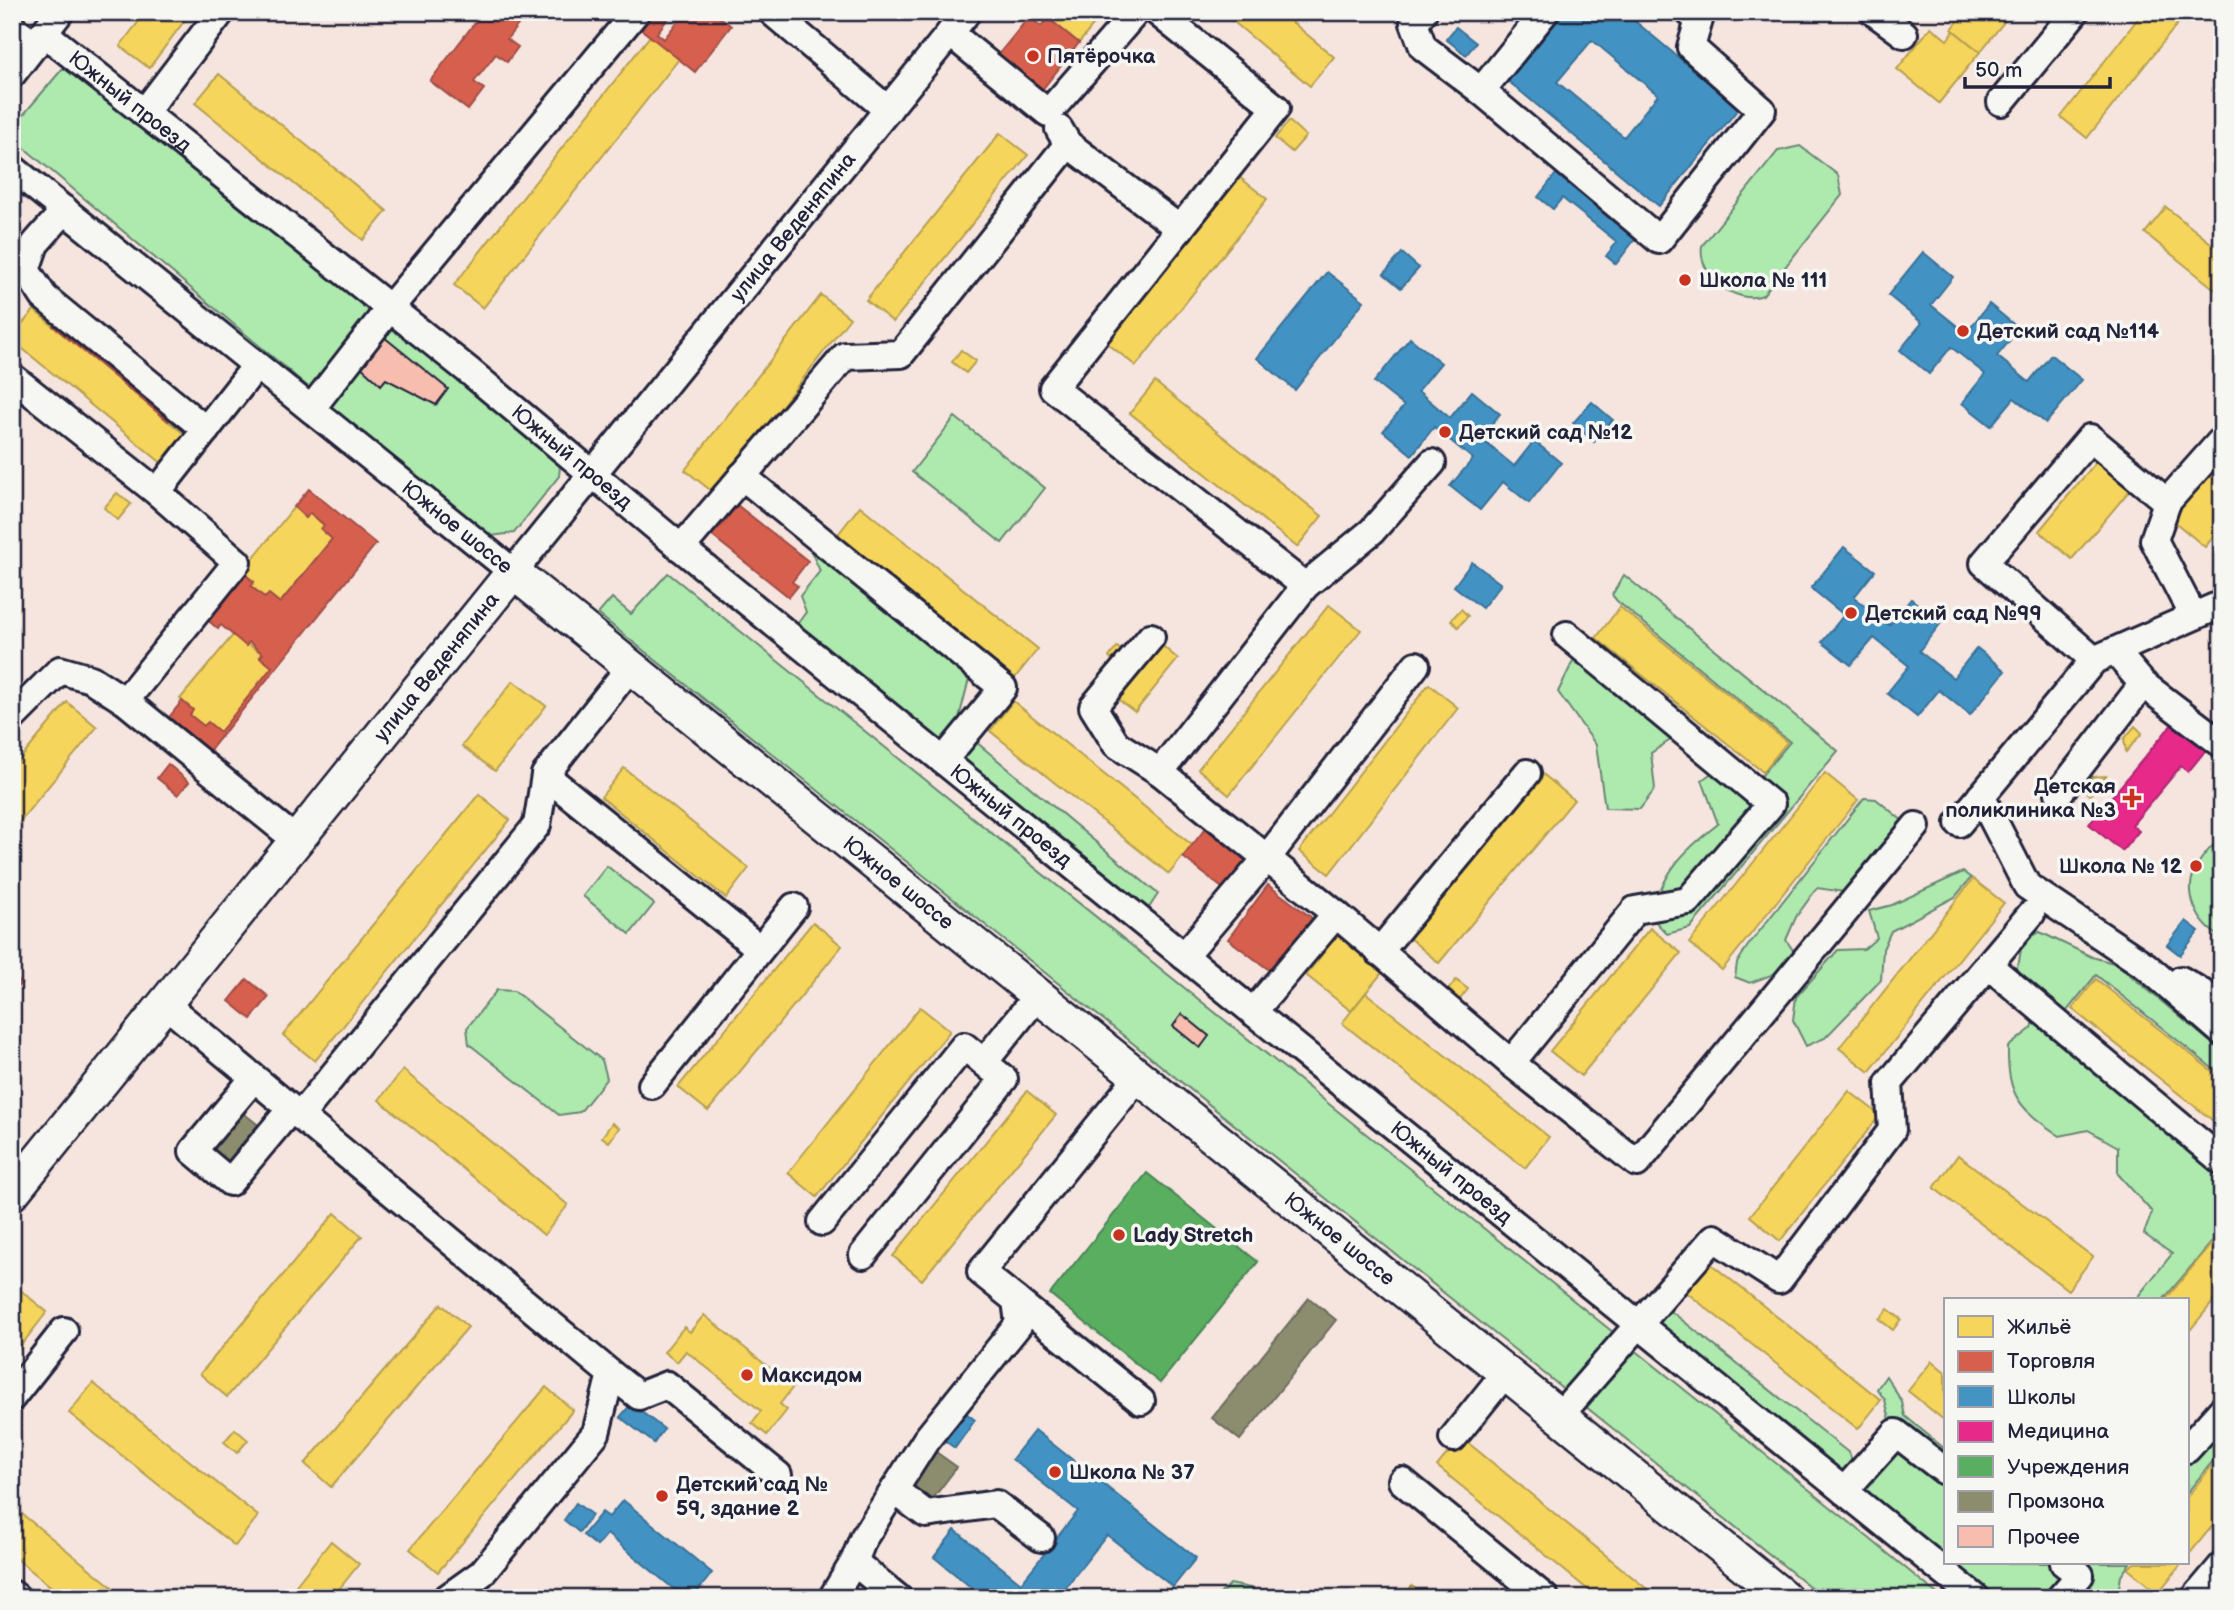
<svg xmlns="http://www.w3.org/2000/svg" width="2234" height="1610" viewBox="0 0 2234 1610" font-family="'Balsamiq Sans',sans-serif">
	<rect width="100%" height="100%" fill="#f6e5de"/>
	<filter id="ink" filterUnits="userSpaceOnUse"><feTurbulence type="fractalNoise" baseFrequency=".0143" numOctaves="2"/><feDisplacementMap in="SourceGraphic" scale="14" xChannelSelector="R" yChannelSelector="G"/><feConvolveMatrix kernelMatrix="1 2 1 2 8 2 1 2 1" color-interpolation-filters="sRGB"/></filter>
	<g filter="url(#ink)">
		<!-- green -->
		<g fill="#aee9ae" stroke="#688674" stroke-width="2">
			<polygon points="69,61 552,455 560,466 559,476 514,533 491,536 478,530 16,141 14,132 18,121"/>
			<path d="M 1800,146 L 1838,175 L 1842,195 L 1763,295 C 1736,306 1697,275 1702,246 L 1778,151 Z"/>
			<polygon points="955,417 1045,488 1002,543 912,472"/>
			<polygon points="810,549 825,549 971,671 957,726 1158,894 1141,920 791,633 806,612 800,596 820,571"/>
			<polygon points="668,573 1858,1529 1942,1598 1824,1598 598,614 612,598 631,614"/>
			<path d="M 1624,575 L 1838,751 L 1690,928 L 1667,934 L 1651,917 C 1665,870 1680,854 1718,824 L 1702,780 L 1729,760 L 1757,781 L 1790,742 L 1617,601 L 1612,595 Z"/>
			<polygon points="1575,657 1675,737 1651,753 1655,789 1640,809 1605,808 1596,745 1558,692"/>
			<polygon points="1864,798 1876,799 1904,822 1851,893 1817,888 1796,917 1786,940 1797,956 1782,971 1750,983 1735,977 1737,963 1747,947"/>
			<path d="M 2222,836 L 2222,938 C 2197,924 2182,893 2197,866 C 2202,855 2214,845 2222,836 Z"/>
			<polygon points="607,866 654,904 630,934 583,896"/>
			<polygon points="1963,872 1971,878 1955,897 1891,931 1883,949 1881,980 1825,1038 1806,1046 1793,1020 1796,997 1838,950 1864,949 1877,938 1869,911 1892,905"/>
			<path d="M 2040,932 L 2092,957 L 2117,964 L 2222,1052 L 2222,1076 L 2096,975 L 2054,1027 L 2222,1167 L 2222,1230 L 2163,1300 L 2135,1300 L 2172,1254 L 2144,1234 L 2152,1212 L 2118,1174 L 2118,1147 L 2088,1130 L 2060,1136 C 2020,1109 2007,1097 2008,1047 L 2032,1028 L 2035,1018 L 2003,994 L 2019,962 L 2022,942 Z"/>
			<polygon points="497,990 514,991 602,1060 607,1078 580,1112 559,1115 469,1044 467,1028"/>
			<polygon points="1667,1308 1849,1453 1856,1470 1872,1454 1890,1420 1885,1400 1877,1389 1886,1376 1902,1402 1905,1416 1945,1449 1945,1563 2130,1563 2121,1576 2119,1588 2131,1598 1974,1598 1659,1344 1656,1315"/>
			<polygon points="2214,1437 2222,1440 2222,1450 2187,1493 2187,1463"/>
			<polygon points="1230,1584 1250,1588 1262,1598 1216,1598"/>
		</g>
		<!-- homes -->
		<g fill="#f6d55c" stroke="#b69f52" stroke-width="2">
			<polygon points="146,12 191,12 149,68 120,46"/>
			<polygon points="1052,12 1104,12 1079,43 1048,18"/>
			<polygon points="1222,12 1280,12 1334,57 1310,86"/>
			<polygon points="1965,12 2012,12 1980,52 1952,29"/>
			<polygon points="2143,12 2187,12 2087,138 2061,117"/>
			<polygon points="1931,27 1947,40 1954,31 1980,52 1939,103 1897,69"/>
			<polygon points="650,36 679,59 483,308 454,285"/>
			<polygon points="219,74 387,211 363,240 195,103"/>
			<polygon points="1289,121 1306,136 1292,152 1275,138"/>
			<polygon points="1000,133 1028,155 893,322 866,300"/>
			<polygon points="1238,176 1267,199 1136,366 1107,343"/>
			<polygon points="2166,207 2222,252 2222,295 2145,233"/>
			<polygon points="821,295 850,318 714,493 685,470"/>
			<polygon points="34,310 53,326 58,320 173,415 168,421 187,436 164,465 12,340 12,336"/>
			<polygon points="961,350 976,361 966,373 952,362"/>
			<polygon points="1155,382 1322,516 1297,547 1130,413"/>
			<polygon points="2222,455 2222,526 2205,547 2170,518"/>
			<polygon points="2096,462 2130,490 2072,559 2039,531"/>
			<polygon points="117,493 131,504 118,520 104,508"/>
			<polygon points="860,506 1038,649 1014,679 836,537"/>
			<polygon points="294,507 306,518 310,513 324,525 321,529 332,539 280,603 269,594 265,598 251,586 254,582 242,572"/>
			<polygon points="1329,605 1361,630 1229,795 1198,769"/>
			<polygon points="1620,607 1787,742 1763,772 1596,638"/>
			<polygon points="1461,609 1468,616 1458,627 1451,620"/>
			<polygon points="233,635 263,654 260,657 272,667 220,732 208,722 204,726 190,715 193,710 180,699"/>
			<polygon points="1159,643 1178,659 1135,712 1115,697"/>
			<polygon points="1117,647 1127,654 1119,665 1109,657"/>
			<polygon points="513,681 546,706 495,771 462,746"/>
			<polygon points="1429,684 1458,708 1329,874 1299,851"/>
			<polygon points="1013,701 1192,845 1169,874 990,731"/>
			<polygon points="67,702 97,727 12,831 12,769"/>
			<polygon points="2135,726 2142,733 2126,752 2124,739"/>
			<polygon points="624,768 749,868 726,898 601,797"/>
			<polygon points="1825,773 1858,800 1722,970 1689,943"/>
			<polygon points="1543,774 1574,800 1439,963 1408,937"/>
			<polygon points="2106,776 2090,795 2082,789 2093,777"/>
			<polygon points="479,794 510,820 315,1061 283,1035"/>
			<polygon points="1973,879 2004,903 1869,1072 1839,1048"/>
			<polygon points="813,922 842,946 708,1111 678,1087"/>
			<polygon points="1344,927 1385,969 1351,1011 1306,975"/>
			<polygon points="1650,928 1681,953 1581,1076 1550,1051"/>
			<polygon points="2096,979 2222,1079 2222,1128 2072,1009"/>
			<polygon points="1456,980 1468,989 1457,1003 1445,994"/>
			<polygon points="1366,993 1549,1137 1525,1168 1342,1023"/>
			<polygon points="920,1007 950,1031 817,1197 788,1173"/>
			<polygon points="403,1070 568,1205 544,1235 379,1100"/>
			<polygon points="1027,1091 1056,1115 922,1280 893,1256"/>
			<polygon points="1849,1091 1880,1115 1780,1241 1750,1216"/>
			<polygon points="612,1123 619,1128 609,1142 602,1137"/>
			<polygon points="1958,1155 2093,1257 2068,1290 1934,1188"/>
			<polygon points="335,1213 362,1236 227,1397 200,1374"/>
			<polygon points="2222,1231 2222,1291 2187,1334 2187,1300 2165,1300"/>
			<polygon points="1705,1259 1881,1400 1858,1429 1681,1288"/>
			<polygon points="19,1289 47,1312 12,1357 12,1297"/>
			<polygon points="441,1304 468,1327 331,1487 305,1464"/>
			<polygon points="1888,1309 1901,1319 1893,1330 1879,1319"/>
			<polygon points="704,1315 793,1387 780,1404 787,1410 767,1435 752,1423 761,1411 686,1351 677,1362 664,1352 684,1327 690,1332"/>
			<polygon points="1932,1361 1945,1372 1945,1421 1908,1391"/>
			<polygon points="93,1383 258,1516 235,1546 69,1413"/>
			<polygon points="546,1387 573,1410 438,1572 410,1549"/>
			<polygon points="235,1429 248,1440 237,1453 224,1442"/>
			<polygon points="1461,1437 1658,1598 1598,1598 1437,1466"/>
			<polygon points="2222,1453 2222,1514 2187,1557 2187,1497"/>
			<polygon points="12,1506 126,1598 65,1598 12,1555"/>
			<polygon points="331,1541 359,1564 332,1598 286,1598"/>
			<polygon points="2134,1563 2182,1563 2158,1593 2128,1569"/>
			<polygon points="1412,1586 1425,1597 1424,1598 1402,1598"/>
		</g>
		<!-- shops -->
		<g fill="#d6604d" stroke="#a04d48" stroke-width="2">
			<polygon points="483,12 528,12 507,39 518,47 507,62 496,54 474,82 484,89 468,110 430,81"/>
			<polygon points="647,12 673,12 657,33 664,39 685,12 714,12 731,26 695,72 636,25"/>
			<polygon points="1029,17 1041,26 1048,18 1079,43 1037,96 993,61"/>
			<polygon points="58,320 173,415 168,421 53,326"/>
			<polygon points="309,489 376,544 207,754 166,721 182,701 193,710 190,715 204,726 208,722 220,732 272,667 260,657 263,654 249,642 246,646 221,625 218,629 203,616 240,570 254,582 251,586 265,598 269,594 280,603 332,539 321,529 324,525 310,513 306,518 294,507"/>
			<polygon points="737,505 808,561 792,582 798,586 789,597 706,531 714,521 721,526"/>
			<polygon points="168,764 189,782 178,795 157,778"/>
			<polygon points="1212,820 1255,854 1226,891 1183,857"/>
			<polygon points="1268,885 1312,918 1272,972 1228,939"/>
			<polygon points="12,976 21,983 12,994"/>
			<polygon points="247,979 269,997 251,1019 229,1001"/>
		</g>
		<!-- schools -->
		<g fill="#4393c3" stroke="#39719a" stroke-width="2" fill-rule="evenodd">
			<path d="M 1565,12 L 1624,12 L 1739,108 L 1659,206 L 1508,81 ZM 1592,40 L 1658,95 L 1624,137 L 1557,82 Z"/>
			<polygon points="1456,27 1476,43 1466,55 1446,39"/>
			<polygon points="1559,170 1639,234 1616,264 1606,256 1617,242 1562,198 1553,209 1538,197"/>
			<polygon points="1923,252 1953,277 1931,305 1966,333 1989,304 2019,329 1997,356 2029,382 2051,355 2082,380 2046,423 2014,398 1991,426 1962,403 1985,374 1951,347 1929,374 1900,350 1922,323 1888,295"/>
			<polygon points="1402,253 1419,268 1401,288 1384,274"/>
			<polygon points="1327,272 1364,301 1295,390 1257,358"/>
			<polygon points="1410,338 1441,363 1418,391 1450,418 1472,391 1500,414 1480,438 1514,466 1534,441 1561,463 1529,503 1503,482 1480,510 1450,486 1473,459 1434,427 1412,455 1383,431 1404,406 1374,382"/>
			<polygon points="1592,402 1613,420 1594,442 1573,423"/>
			<polygon points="1844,547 1875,571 1854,597 1889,625 1911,599 1941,623 1919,651 1953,678 1977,648 2005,671 1970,715 1939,690 1917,717 1887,693 1909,666 1874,638 1851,665 1822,642 1844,615 1811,588"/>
			<polygon points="1472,562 1501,584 1482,608 1454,586"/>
			<polygon points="2186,921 2199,931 2180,955 2167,945"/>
			<polygon points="631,1404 664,1429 654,1443 620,1417"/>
			<polygon points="962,1410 975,1420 955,1448 941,1438"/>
			<polygon points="1035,1430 1196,1558 1173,1587 1107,1535 1057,1598 984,1598 934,1557 955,1530 1021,1583 1078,1511 1012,1459"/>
			<polygon points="623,1500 712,1573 698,1591 704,1596 702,1598 679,1598 681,1595 607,1534 597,1546 583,1535 602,1512 609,1517"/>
			<polygon points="576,1503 592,1515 579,1532 564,1520"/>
			<polygon points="531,1588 544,1598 524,1598"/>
		</g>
		<!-- health -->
		<polygon fill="#e7298a" stroke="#ac2772" stroke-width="2" points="2173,723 2206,750 2188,772 2181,766 2132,825 2139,831 2122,851 2089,824"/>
		<!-- public -->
		<polygon fill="#5aae61" stroke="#498456" stroke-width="2" points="1147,1173 1258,1262 1160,1383 1050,1294"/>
		<!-- industry -->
		<g fill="#8c8c6e" stroke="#6c6c5f" stroke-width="2">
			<polygon points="242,1112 262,1128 229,1167 209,1151"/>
			<polygon points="1309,1298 1336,1320 1240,1440 1212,1418"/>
			<polygon points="936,1452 957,1467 928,1505 908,1489"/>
		</g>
		<!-- building -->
		<g fill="#f7beaf" stroke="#22223b" stroke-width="2">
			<polygon points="384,337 448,389 436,405 386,379 381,385 359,365"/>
			<polygon points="1182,1014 1209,1036 1200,1048 1173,1026"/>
		</g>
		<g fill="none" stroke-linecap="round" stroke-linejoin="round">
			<defs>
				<g id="minor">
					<polyline points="772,12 888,110"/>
					<polyline points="1157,12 1276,108 1053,388 1305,586"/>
					<polyline points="1423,12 1414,23 1423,47 1481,91 1659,240 1762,110 1691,47 1699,20 1689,12"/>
					<polyline points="1874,12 1904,34"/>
					<polyline points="12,28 35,45"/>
					<path id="s1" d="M 44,33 L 469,371 L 681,548 L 1976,1598"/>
					<polyline points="950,33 1048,113 1136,12"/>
					<polyline points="12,74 60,12"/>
					<polyline points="1481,91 1545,12"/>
					<polyline points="2001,102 2075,12"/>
					<polyline points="144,113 221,12"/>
					<polyline points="1059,129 1068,144 1180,229"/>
					<path id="s2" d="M 12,168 L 513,572 L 967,12"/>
					<polyline points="65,210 35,244 26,270 44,297 206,430"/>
					<polyline points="12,377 157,492 237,562 125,701"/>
					<polyline points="311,409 389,309 636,12"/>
					<polyline points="742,476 1003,688 943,761"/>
					<polyline points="157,492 256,366"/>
					<polyline points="2167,502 2222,440"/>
					<polyline points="681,548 845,356 901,354 1068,144"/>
					<polyline points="1151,637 1093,707 1116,744 1160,772"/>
					<polyline points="2094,660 1984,563 2090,438 2167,502 2154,540 2193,616"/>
					<polyline points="631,666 545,775 760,949"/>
					<polyline points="2143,684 2222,744"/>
					<polyline points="12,718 60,670 91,679 125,701 297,841"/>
					<polyline points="2059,793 2143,684 2115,651"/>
					<polyline points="1981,796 2027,886 2146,966 2222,1032"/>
					<polyline points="1959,823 2094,660 2222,604"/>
					<polyline points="1336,914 1511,1063 1637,1163 1916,826"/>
					<polyline points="1379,952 1527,773"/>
					<polyline points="1184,956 1267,858 1416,665"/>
					<polyline points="1988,965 2222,1161"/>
					<polyline points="2181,980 2222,1005"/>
					<polyline points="165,1004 611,1374 596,1433 482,1573 447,1598"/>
					<polyline points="1253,1012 1336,914 1160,772 1305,586 1372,531 1432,463"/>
					<polyline points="984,1062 1037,996"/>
					<polyline points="1511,1063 1635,910 1688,901 1771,804 1567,635"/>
					<polyline points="254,1078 193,1151 230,1182 291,1109"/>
					<polyline points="652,1085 794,907"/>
					<polyline points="300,1116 537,825 545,775"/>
					<polyline points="822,1222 964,1046 1004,1079 863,1255"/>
					<polyline points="1016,1300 1141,1401"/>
					<polyline points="611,1374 639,1396 667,1385 778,1475"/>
					<polyline points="12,1397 64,1331"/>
					<polyline points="1560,1415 1714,1238 1779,1280 1892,1130 1889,1083 2031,914"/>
					<polyline points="1453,1438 1506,1372"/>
					<polyline points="2187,1449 2222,1410"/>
					<polyline points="1402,1481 1545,1598"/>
					<polyline points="894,1490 926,1514 996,1504 1041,1538"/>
					<polyline points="1844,1491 1896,1433 1945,1471"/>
					<polyline points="854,1562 898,1598"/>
					<polyline points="12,1594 17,1598"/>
					<polyline points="832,1598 854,1562 863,1539 926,1440 1019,1324 1016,1300 981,1272 1138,1077"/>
					<polyline points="2060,1598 2080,1575 2064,1563"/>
					<polyline points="2195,1598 2222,1566"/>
				</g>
				<g id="major">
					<path id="s3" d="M 12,1193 L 513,572 L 1785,1598"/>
				</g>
			</defs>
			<!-- minor casing -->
			<use href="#minor" stroke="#22223b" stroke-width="32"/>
			<!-- major casing -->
			<use href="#major" stroke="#22223b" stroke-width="38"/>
			<!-- minor -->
			<use href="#minor" stroke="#f6f6f2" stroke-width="26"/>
			<!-- major -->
			<use href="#major" stroke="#f6f6f2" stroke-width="33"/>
		</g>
	</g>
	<!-- markers -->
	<g fill="#c8321e" stroke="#f6f6f2" stroke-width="2.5">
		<circle cx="1033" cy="56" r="7"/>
		<circle cx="1685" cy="280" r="7"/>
		<circle cx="1963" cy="331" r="7"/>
		<circle cx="1445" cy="432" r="7"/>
		<circle cx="1851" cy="613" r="7"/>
		<path d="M2128.5 787.5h7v7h7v7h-7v7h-7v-7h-7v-7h7z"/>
		<circle cx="2196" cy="866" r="7"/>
		<circle cx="1119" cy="1235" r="7"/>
		<circle cx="747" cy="1375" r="7"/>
		<circle cx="1055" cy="1472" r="7"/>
		<circle cx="662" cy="1496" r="7"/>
	</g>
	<g text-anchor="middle" stroke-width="7" stroke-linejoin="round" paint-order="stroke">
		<!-- poi labels -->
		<g font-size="21" font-weight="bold" fill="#22223b" stroke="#f6f6f2" text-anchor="start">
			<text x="1047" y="63">Пятёрочка</text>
			<text x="1699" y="287">Школа № 111</text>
			<text x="1977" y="338">Детский сад №114</text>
			<text x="1459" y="439">Детский сад №12</text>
			<text x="1865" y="620">Детский сад №99</text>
			<text x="2116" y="793" text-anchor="end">Детская<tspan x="2116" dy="24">поликлиника №3</tspan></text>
			<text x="2182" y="873" text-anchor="end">Школа № 12</text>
			<text x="1133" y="1242">Lady Stretch</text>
			<text x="761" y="1382">Максидом</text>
			<text x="1069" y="1479">Школа № 37</text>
			<text x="676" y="1491">Детский сад №<tspan x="676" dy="24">59, здание 2</tspan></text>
		</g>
		<!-- street labels -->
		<g font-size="21" fill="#22223b" stroke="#f6f6f2">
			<text dy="7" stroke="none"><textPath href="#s1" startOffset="110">Южный проезд</textPath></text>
			<text dy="7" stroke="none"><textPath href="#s2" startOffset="1088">улица Веденяпина</textPath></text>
			<text dy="7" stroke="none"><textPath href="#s1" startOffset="677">Южный проезд</textPath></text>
			<text dy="7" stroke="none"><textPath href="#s2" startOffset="572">Южное шоссе</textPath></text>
			<text dy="7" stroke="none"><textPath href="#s3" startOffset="676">улица Веденяпина</textPath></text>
			<text dy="7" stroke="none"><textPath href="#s1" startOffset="1244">Южный проезд</textPath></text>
			<text dy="7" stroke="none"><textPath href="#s3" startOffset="1293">Южное шоссе</textPath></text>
			<text dy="7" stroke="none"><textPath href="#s1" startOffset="1811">Южный проезд</textPath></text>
			<text dy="7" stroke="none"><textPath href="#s3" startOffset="1860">Южное шоссе</textPath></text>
		</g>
	</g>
	<!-- margin -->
	<rect width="2234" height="1610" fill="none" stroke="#f6f6f2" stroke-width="42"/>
	<rect x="21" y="21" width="2192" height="1568" fill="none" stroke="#22223b" stroke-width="2.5" filter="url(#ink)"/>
	<!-- legend -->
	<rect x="1944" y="1298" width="245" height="266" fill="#f6f6f2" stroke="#a1a1a9" stroke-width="2"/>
	<rect x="1958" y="1316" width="35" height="21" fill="#f6d55c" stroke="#a1a1a9" stroke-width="2"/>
	<text x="2007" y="1334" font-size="21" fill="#22223b">Жильё</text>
	<rect x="1958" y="1351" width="35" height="21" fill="#d6604d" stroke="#a1a1a9" stroke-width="2"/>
	<text x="2007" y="1368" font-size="21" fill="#22223b">Торговля</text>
	<rect x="1958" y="1386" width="35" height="21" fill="#4393c3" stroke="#a1a1a9" stroke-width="2"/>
	<text x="2007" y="1404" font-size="21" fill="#22223b">Школы</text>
	<rect x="1958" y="1421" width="35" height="21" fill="#e7298a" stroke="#a1a1a9" stroke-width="2"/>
	<text x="2007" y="1438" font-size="21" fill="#22223b">Медицина</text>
	<rect x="1958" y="1456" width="35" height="21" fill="#5aae61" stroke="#a1a1a9" stroke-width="2"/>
	<text x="2007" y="1474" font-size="21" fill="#22223b">Учреждения</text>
	<rect x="1958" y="1491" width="35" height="21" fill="#8c8c6e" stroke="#a1a1a9" stroke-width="2"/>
	<text x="2007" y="1508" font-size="21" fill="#22223b">Промзона</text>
	<rect x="1958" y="1526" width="35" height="21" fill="#f7beaf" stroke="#a1a1a9" stroke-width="2"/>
	<text x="2007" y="1544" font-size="21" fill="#22223b">Прочее</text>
	<!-- scale -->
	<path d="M1965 77v10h145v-10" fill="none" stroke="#22223b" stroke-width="3.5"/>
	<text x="1975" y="77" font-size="21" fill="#22223b" stroke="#f6f6f2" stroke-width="5" paint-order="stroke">50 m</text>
</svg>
